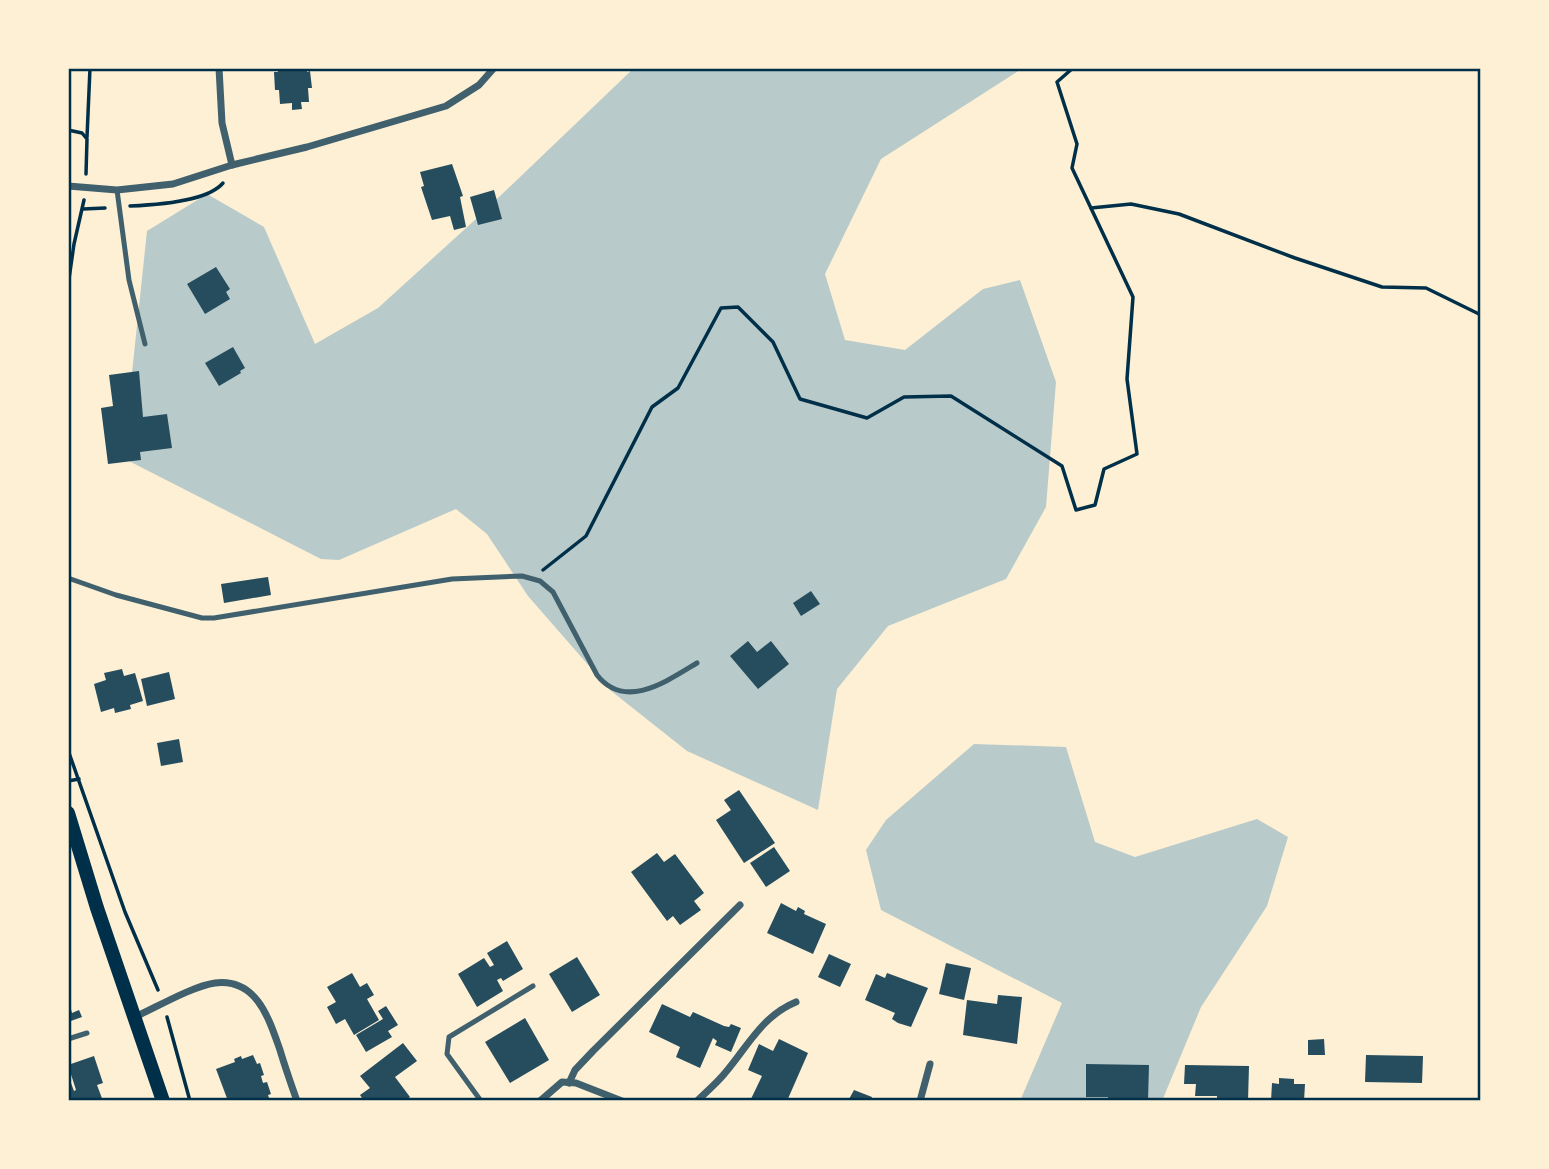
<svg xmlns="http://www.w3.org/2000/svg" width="1549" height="1169" viewBox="0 0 1549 1169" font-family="Helvetica,sans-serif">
	<rect width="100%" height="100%" fill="#fdf0d5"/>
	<!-- green -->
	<g fill="#b9caca">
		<polygon points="634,68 1023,68 881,159 825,274 845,340 905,350 983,289 1020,280 1056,382 1046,507 1006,579 888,626 837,689 818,810 687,751 610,690 528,596 487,534 456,509 339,560 321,559 123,458 147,231 207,194 264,227 315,344 378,308 476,219"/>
		<polygon points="974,744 1066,747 1095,842 1135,857 1257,819 1288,837 1267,906 1201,1007 1162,1101 1020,1101 1062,1003 881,910 866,850 886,820"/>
	</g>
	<!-- building -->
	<g fill="#264d5e">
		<polygon points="277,68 307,68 307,72 310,71 312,88 308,88 309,102 301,102 302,109 292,110 292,103 280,104 279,90 275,90 274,72 278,72"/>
		<polygon points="452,164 463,196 460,197 466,227 454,230 450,216 432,220 421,187 424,186 420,172"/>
		<polygon points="494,190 502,219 478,225 470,197"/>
		<polygon points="216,267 230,289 226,292 230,299 205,314 187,284"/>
		<polygon points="233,347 245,368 240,371 241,373 219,386 205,363"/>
		<polygon points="139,371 143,417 167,414 172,448 140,452 141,460 108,464 101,408 113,406 109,375"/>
		<polygon points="268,577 271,595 224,603 221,584"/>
		<polygon points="811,591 820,604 801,616 793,603"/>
		<polygon points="748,641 757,652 771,641 789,664 758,689 730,656"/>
		<polygon points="122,669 124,676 135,673 143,701 130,705 131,709 115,713 114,708 101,712 94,684 106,680 104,673"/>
		<polygon points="169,672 175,699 147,706 141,679"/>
		<polygon points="179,739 183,762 161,766 157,743"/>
		<polygon points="739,790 775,843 744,863 716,820 731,810 724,800"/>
		<polygon points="774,847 790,871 766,887 750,863"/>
		<polygon points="657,853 664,862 675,854 704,893 694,901 701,910 680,925 673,916 667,921 631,872"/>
		<polygon points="781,903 796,911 798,907 805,911 804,914 826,924 813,954 767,933"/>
		<polygon points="507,941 523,969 503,981 501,978 497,980 503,991 477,1007 458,974 484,958 490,967 494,965 487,953"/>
		<polygon points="829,954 851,964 840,987 818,977"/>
		<polygon points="577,957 600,995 572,1012 549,974"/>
		<polygon points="946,963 971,968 964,1000 939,994"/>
		<polygon points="352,973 360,987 367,983 374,995 367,999 379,1020 354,1035 345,1019 336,1024 327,1007 336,1002 327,987"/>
		<polygon points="887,973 928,988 911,1027 898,1023 892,1019 895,1013 865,1000 876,974 885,978"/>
		<polygon points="998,995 1022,997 1017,1044 963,1035 967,1000 997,1004"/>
		<polygon points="69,1002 72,1013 79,1010 82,1017 68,1022"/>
		<polygon points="662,1004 690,1017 693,1012 724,1026 729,1027 731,1024 741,1028 731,1052 715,1045 717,1041 713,1038 700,1068 676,1057 680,1047 649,1032"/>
		<polygon points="386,1006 398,1025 388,1031 392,1037 366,1052 356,1035 383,1019 378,1011"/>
		<polygon points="525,1018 549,1060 510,1083 485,1042"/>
		<polygon points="779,1039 808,1053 787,1101 750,1101 762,1076 748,1070 759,1044 773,1051"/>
		<polygon points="1324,1039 1325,1055 1308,1055 1308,1040"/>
		<polygon points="403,1043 417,1061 395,1077 410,1097 405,1101 364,1101 360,1095 370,1088 360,1076"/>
		<polygon points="253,1055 257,1064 260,1063 264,1075 261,1076 263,1083 267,1082 271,1094 268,1095 270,1101 228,1101 216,1069 235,1062 234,1059 241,1056 242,1059"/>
		<polygon points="1366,1055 1423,1056 1422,1083 1365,1082"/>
		<polygon points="94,1056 103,1083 97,1085 103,1101 68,1101 68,1075 74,1091 76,1090 68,1065"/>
		<polygon points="1086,1064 1149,1065 1148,1101 1108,1101 1108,1097 1086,1097"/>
		<polygon points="1185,1065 1249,1066 1248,1101 1217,1101 1217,1096 1195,1096 1196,1084 1184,1084"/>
		<polygon points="1279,1078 1294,1079 1294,1084 1305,1084 1304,1101 1271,1101 1272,1083 1279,1084"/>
		<polygon points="854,1090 872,1097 871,1101 848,1101"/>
	</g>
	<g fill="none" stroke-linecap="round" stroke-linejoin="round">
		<!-- path -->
		<g stroke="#003049" stroke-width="3.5">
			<polyline points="68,130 82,133 87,139 86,174"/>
			<polyline points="87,137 90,68"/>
			<path d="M 130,206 C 155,205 207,202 223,183"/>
			<polyline points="1091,208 1131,204 1179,214 1295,258 1382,287 1426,288 1481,315"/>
			<polyline points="83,209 105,208"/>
			<polyline points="68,286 74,244 84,200"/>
			<polyline points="543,570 586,536 652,407 678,388 721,308 738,307 773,342 800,399 867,418 904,397 951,396 1062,466 1076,510 1095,505 1104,469 1137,454 1127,379 1133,297 1072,168 1077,144 1057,82 1073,68"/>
			<polyline points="68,750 125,912 158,990"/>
			<polyline points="68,781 79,779"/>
			<polyline points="167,1017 190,1101"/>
		</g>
		<!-- service -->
		<g stroke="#3f606c" stroke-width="5">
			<polyline points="117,190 129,280 145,344"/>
			<path d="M 68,578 L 116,595 L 202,618 L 214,618 L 452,579 L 522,576 L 540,581 L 553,592 L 597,675 C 625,711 667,681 697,663"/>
			<polyline points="68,1039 87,1033"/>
			<polyline points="481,1101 447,1054 449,1037 533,986"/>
		</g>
		<!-- minor -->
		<g stroke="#3f606c" stroke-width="7">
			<polyline points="219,68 222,123 232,165"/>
			<polyline points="68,186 117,190 173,184 232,165 307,147 446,106 479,85 494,68"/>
			<path d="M 135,1017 C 157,1007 193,986 215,983 C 257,978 269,1019 280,1050 C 285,1067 291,1084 297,1101"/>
			<polyline points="569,1083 575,1070 593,1051 740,905"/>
			<polyline points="540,1101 562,1082 576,1083 622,1101"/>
			<path d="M 697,1101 C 706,1092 717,1083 725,1073 C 748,1046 762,1016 796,1002"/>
			<polyline points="920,1101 930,1064"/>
		</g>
		<!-- secondary -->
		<polyline stroke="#003049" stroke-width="14" points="68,813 97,908 163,1101"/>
	</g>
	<!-- border -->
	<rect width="1549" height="1169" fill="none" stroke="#fdf0d5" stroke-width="140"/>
	<rect x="70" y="70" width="1409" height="1029" fill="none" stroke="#003049" stroke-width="2.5"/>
</svg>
